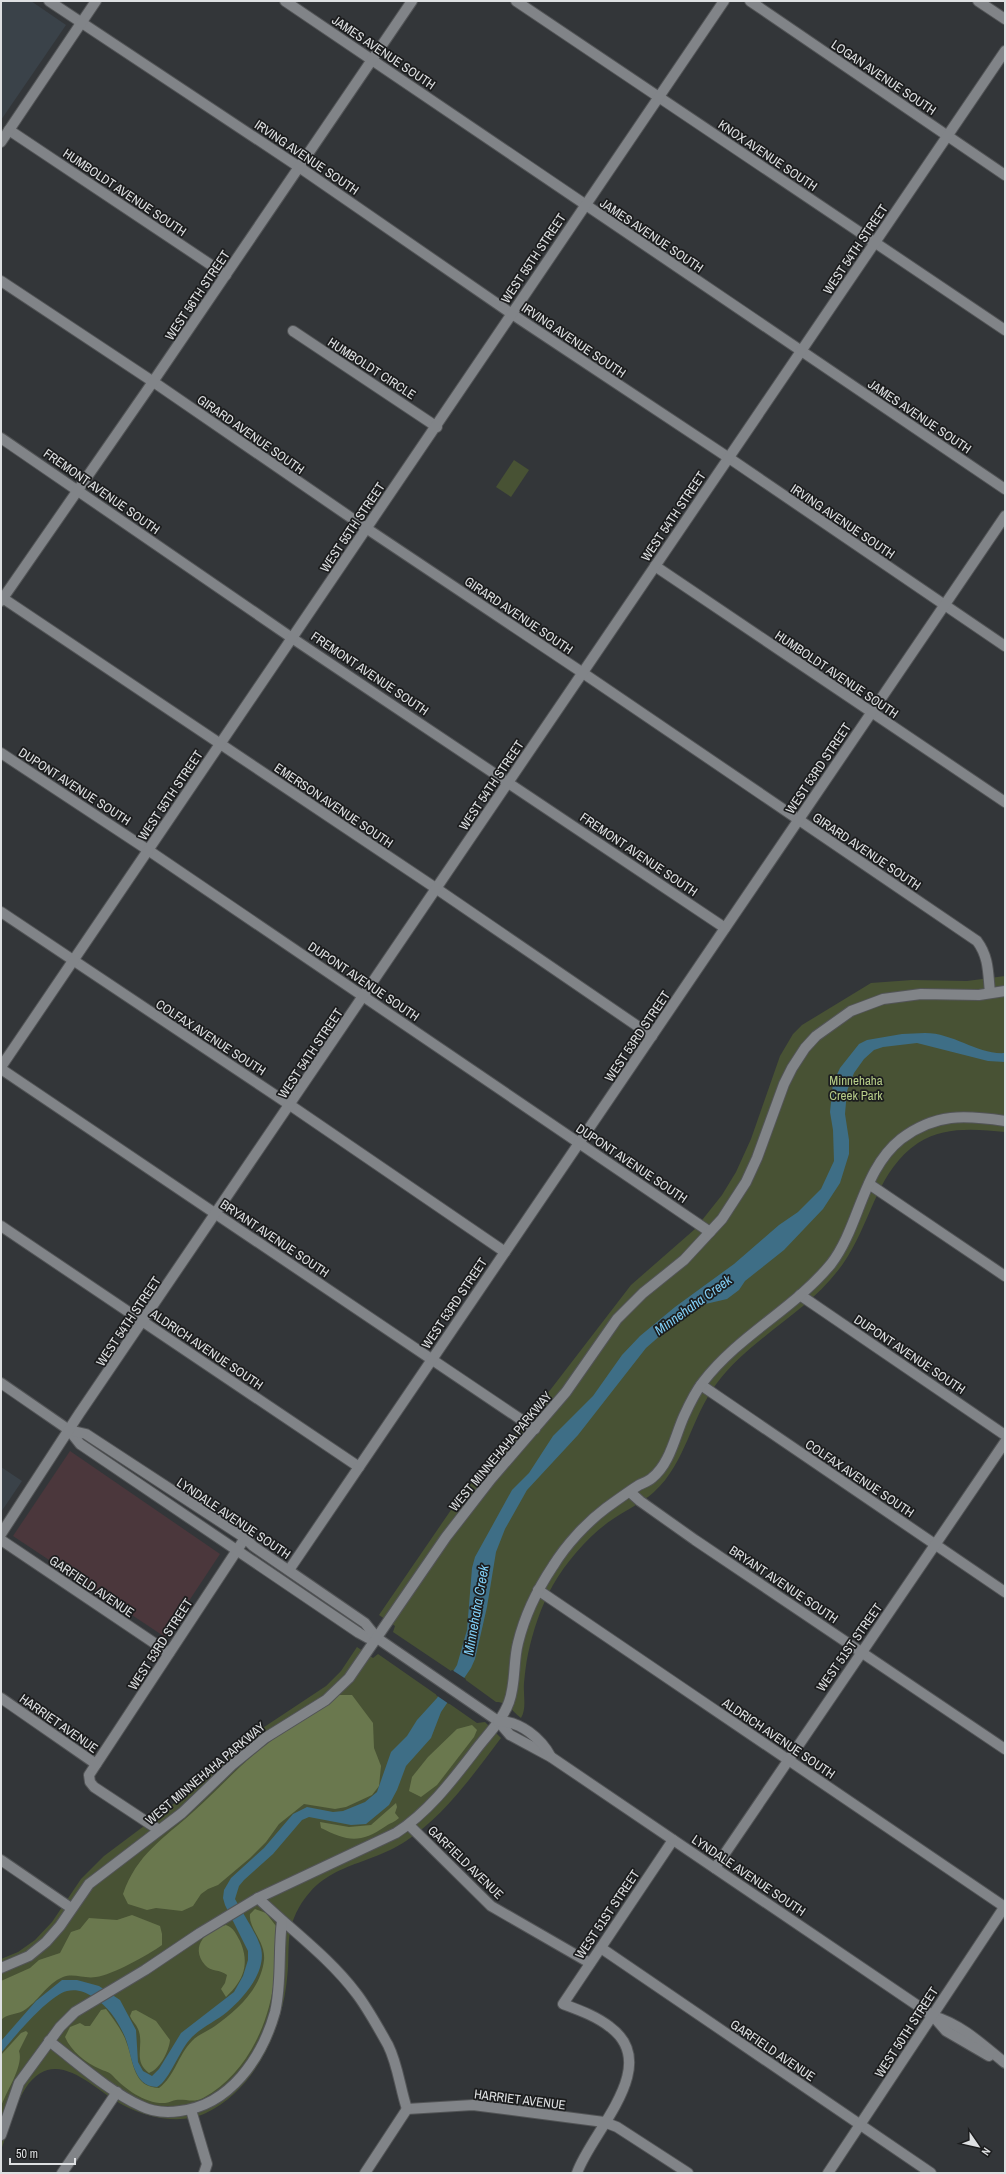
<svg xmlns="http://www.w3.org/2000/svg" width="1006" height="2174" viewBox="0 0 1006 2174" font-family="'Archivo Narrow',sans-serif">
	<rect width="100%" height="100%" fill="#333639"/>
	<!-- commercial -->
	<polygon fill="#4b373c" points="70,1451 220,1554 165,1637 13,1536"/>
	<!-- built -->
	<g fill="#3a4249">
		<polygon points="1,1 31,1 66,25 1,120"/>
		<polygon points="1,1467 22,1481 1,1512"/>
	</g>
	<!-- green -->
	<g fill="#485234">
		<polygon points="514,460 529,470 511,497 496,487"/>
		<path d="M 1005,976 L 1005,1132 C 976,1129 944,1126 918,1143 C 878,1170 872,1218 848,1256 C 816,1309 754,1334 717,1383 C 691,1417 686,1463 654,1492 C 642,1503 626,1510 613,1519 C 589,1535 567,1561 553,1585 C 541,1606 533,1631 528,1654 C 526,1663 525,1673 524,1683 C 523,1695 527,1708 521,1718 C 512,1712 509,1702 496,1702 L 452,1670 L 451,1671 L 393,1632 L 395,1626 L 379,1615 L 464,1491 L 521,1428 L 631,1285 L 695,1229 L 722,1195 L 736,1172 L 751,1139 L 780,1056 L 793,1034 L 802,1025 L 871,983 L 912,980 L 967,981 Z"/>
		<path d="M 357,1647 L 373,1658 L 378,1654 L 477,1723 L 485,1722 L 501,1738 C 473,1775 445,1815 406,1841 C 364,1869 319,1861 294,1918 C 286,1936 290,1959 287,1979 C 282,2031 255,2089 206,2113 C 181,2125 147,2118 123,2105 C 92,2089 55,2043 25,2089 C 15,2104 8,2132 1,2150 L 1,1959 L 18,1952 L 35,1940 L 52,1922 L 81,1879 L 104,1856 L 188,1793 L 249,1737 L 326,1686 L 341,1671 Z"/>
	</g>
	<!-- forest -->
	<g fill="#6a784e">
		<path d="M 339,1695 L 352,1695 L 373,1723 L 374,1748 L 381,1766 L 379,1786 L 372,1795 L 346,1807 L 335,1809 L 304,1804 L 279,1824 L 266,1842 L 250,1858 L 218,1885 L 208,1889 L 201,1894 L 193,1906 L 182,1911 L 156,1908 L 147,1910 L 128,1904 L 123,1894 C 137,1854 163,1839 193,1812 C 219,1789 242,1762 271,1741 C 293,1724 318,1713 339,1695 Z"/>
		<polygon points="472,1725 477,1730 474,1737 437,1785 421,1797 409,1791 412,1777 428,1757 457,1729"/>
		<path d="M 396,1803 L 397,1807 L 395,1813 L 399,1818 C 395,1822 390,1823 386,1826 C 360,1844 347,1841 321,1828 L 320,1822 L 349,1827 L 371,1825 Z"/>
		<path d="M 255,1909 L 266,1913 L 276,1926 C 274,1944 276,1962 274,1980 C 269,2026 245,2075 203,2098 C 194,2103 186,2099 176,2100 C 173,2100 169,2103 165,2103 C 145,2104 125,2089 113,2076 C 110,2072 104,2071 100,2069 C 86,2063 71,2051 65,2037 L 70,2027 L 80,2023 L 85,2026 L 90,2026 L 101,2010 L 106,2009 C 114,2020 123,2031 127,2044 C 134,2063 133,2087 159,2088 C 175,2076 178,2055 192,2041 C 198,2034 207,2032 215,2026 C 237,2010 261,1989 264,1960 C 266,1942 248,1928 250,1914 Z"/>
		<path d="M 132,1915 L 160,1926 L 162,1934 L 162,1945 C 148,1955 112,1975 96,1977 C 84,1979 74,1973 63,1977 C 46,1984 38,2002 23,2011 C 16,2015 8,2013 1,2020 L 1,1981 L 30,1968 L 39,1960 L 60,1953 L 71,1932 L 80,1929 L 89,1918 L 117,1920 Z"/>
		<path d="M 226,1925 C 234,1928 236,1934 240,1941 C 250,1964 244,1980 226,1997 L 221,1989 L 225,1983 L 227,1975 C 220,1969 211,1972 205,1965 C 189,1946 207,1929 226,1925 Z"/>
		<path d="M 136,2010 L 156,2021 L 170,2040 C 169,2051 160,2069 149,2073 C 132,2061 145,2045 138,2029 C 136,2024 132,2021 130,2016 L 132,2011 Z"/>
		<path d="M 26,2031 L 28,2033 L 19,2051 C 24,2066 6,2091 1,2107 L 1,2055 L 21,2033 Z"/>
	</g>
	<!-- water -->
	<path fill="#3e6e86" d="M 925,1033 C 954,1033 978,1055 1005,1053 L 1005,1062 L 988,1061 L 917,1043 L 883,1047 L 874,1050 L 864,1059 L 854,1073 L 847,1091 L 845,1114 L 849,1140 L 849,1154 L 840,1183 L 823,1209 L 784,1250 L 745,1281 L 739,1290 L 727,1299 L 701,1305 L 662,1334 L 646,1348 L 578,1435 L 527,1490 L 505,1529 L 496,1552 L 487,1607 L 475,1659 L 471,1668 L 441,1712 L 431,1738 L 406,1766 L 397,1790 L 389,1805 L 366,1824 L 351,1825 L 309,1817 L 302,1820 L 273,1854 L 244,1880 L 239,1886 L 235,1899 C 243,1914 254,1929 260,1945 C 269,1969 244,1998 227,2012 C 216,2021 202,2027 192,2037 C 179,2050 170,2080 157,2087 C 132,2087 132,2053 125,2037 C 118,2021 108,2006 93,1997 C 85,1992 77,1989 67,1991 C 48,1996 14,2037 1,2053 L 1,2041 L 36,2001 L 62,1980 L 77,1980 L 99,1986 L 120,2000 L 136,2030 L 138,2062 L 143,2071 L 152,2076 L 159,2069 L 181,2033 L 234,1992 L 243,1976 L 248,1960 L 248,1951 L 225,1905 L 223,1898 L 224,1890 L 231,1878 L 264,1848 L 293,1814 L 307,1807 L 333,1812 L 343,1811 L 365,1802 L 377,1792 L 391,1752 L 407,1736 L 417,1720 L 437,1698 L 457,1665 L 467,1630 L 472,1568 L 475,1557 L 512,1490 L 529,1473 L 553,1436 L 593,1396 L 622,1355 L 640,1336 L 675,1307 L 734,1264 L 779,1225 L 798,1212 L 821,1189 L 834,1161 L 833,1130 L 830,1112 L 833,1083 L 840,1068 L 859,1044 L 867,1040 L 902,1034 Z"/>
	<!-- pier -->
	<polygon fill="#333639" points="452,1670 466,1679 449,1704 436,1695"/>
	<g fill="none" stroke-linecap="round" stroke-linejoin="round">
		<defs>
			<g id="street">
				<polyline points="49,1 299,167 512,314 729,458 1005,646"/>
				<polyline points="285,1 1005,489"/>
				<polyline points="516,1 1005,330"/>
				<polyline points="750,1 1005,175"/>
				<polyline points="978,1 1005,19"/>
				<polyline points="9,130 226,275"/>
				<polyline points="1,142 96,1"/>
				<path d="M 1,281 L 158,385 L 366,528 L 583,673 L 977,941 C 989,957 988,973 990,993"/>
				<polyline points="293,331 437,427"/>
				<polyline points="1,438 292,638 725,928"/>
				<polyline points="655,566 1005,802"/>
				<polyline points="1,597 437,889 652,1036"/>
				<polyline points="1,753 148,850 710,1232"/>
				<polyline points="1,912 290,1105 505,1252"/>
				<polyline points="1,1067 724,1"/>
				<polyline points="1,1069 535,1429"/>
				<polyline points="869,1184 1005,1276"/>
				<polyline points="1,1226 359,1467"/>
				<polyline points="800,1295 1005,1435"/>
				<polyline points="701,1385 1005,1592"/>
				<polyline points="630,1492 640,1501 695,1540 1005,1749"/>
				<polyline points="1,1540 169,1653"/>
				<polyline points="289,1570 1005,516"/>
				<polyline points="538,1590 1005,1907"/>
				<polyline points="1,1698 96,1764"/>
				<polyline points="409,1825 491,1906 590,1963"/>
				<polyline points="159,1830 94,1787 90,1782 89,1775 245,1538"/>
				<polyline points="1,1860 71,1908"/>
				<polyline points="715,1868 1005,1442"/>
				<path d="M 258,1898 C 291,1930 329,1957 356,1993 C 367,2007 379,2029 388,2045 C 398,2065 400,2088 407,2109"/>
				<polyline points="601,1948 931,2173"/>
				<path d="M 49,2041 C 78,2063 108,2091 141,2106 C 153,2112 167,2113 180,2111 C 230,2105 262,2058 275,2012 C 282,1982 278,1951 282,1921"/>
				<polyline points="407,2109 473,2105 604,2122 617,2127 688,2173"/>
				<polyline points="191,2110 207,2164 204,2173"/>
				<path d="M 1,2135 L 19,2083 L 60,2027 L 75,2012 L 145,1970 L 200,1933 L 258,1898 L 396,1833 C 430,1811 454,1778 478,1747 C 489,1733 503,1719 509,1702 C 516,1683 513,1662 518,1643 C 525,1614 537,1590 553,1566 C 566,1545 586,1523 606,1508 C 617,1500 628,1492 639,1485 C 643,1483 649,1481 652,1478 C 670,1464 675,1436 684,1416 C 689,1405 695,1392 703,1382 C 739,1335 794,1309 831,1264 C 860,1226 862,1170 901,1139 C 935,1113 965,1115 1005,1121"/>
				<polyline points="62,2173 117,2092"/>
				<polyline points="365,2173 407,2109"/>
				<path d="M 577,2173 C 591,2132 663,2066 610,2027 C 596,2016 579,2010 563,2004 L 673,1840"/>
			</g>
			<g id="secondary">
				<polyline points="1,601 148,389 412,1"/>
				<polyline points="1,1383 69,1430 80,1444 359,1633 368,1638 377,1638"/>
				<path d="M 69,1430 L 86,1434 L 245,1538 L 253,1546 L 365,1623 L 377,1638 L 498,1721 L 510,1735 L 551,1757 L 933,2016 C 961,2024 983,2045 1005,2063"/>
				<polyline points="1,1534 79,1414 1005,51"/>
				<path d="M 498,1721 C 520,1721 541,1738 551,1757"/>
				<polyline points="1,1968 29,1956 46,1942 60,1926 89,1884 182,1813 232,1765 265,1738 326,1700 349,1678 446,1537 491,1479 566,1392 617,1319 643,1293 684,1260 722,1219 746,1182 757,1158 784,1084 792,1068 805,1048 816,1036 851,1011 883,999 921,994 979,995 1005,991"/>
				<polyline points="933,2016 946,2031 989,2056"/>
				<polyline points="828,2173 1005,1906"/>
			</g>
		</defs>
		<!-- street casing -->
		<use href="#street" stroke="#525456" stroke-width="12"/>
		<!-- secondary casing -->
		<use href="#secondary" stroke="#525456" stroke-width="12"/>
		<!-- street -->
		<use href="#street" stroke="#818488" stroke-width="10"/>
		<!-- secondary -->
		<use href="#secondary" stroke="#818488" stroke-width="10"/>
	</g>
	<g text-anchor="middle" stroke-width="3.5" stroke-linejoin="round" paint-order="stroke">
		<!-- street labels -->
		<g font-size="13" fill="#dee0e2" stroke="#1c1d1e">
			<text transform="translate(384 52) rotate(34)" y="5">JAMES AVENUE SOUTH</text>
			<text transform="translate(884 77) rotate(34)" y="5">LOGAN AVENUE SOUTH</text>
			<text transform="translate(768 155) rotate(34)" y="5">KNOX AVENUE SOUTH</text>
			<text transform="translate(307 157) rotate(34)" y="5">IRVING AVENUE SOUTH</text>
			<text transform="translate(125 192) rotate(34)" y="5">HUMBOLDT AVENUE SOUTH</text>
			<text transform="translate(652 235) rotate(34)" y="5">JAMES AVENUE SOUTH</text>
			<text transform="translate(855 249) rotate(-56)" y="5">WEST 54TH STREET</text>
			<text transform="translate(533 258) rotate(-56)" y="5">WEST 55TH STREET</text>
			<text transform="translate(197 295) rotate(-56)" y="5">WEST 56TH STREET</text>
			<text transform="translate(574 340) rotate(34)" y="5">IRVING AVENUE SOUTH</text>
			<text transform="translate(372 368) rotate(33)" y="5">HUMBOLDT CIRCLE</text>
			<text transform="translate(920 416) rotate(34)" y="5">JAMES AVENUE SOUTH</text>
			<text transform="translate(251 434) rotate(35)" y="5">GIRARD AVENUE SOUTH</text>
			<text transform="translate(102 491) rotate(35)" y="5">FREMONT AVENUE SOUTH</text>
			<text transform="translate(673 516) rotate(-56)" y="5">WEST 54TH STREET</text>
			<text transform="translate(843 521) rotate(34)" y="5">IRVING AVENUE SOUTH</text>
			<text transform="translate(352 527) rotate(-56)" y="5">WEST 55TH STREET</text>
			<text transform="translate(519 615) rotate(34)" y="5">GIRARD AVENUE SOUTH</text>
			<text transform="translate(370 673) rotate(34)" y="5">FREMONT AVENUE SOUTH</text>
			<text transform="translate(837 674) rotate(34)" y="5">HUMBOLDT AVENUE SOUTH</text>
			<text transform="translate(818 768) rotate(-56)" y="5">WEST 53RD STREET</text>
			<text transform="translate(491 785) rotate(-56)" y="5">WEST 54TH STREET</text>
			<text transform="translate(75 786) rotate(33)" y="5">DUPONT AVENUE SOUTH</text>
			<text transform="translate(170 795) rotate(-56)" y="5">WEST 55TH STREET</text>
			<text transform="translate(334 805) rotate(34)" y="5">EMERSON AVENUE SOUTH</text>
			<text transform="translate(867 851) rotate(34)" y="5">GIRARD AVENUE SOUTH</text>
			<text transform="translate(639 854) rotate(34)" y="5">FREMONT AVENUE SOUTH</text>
			<text transform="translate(364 981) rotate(34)" y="5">DUPONT AVENUE SOUTH</text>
			<text transform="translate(637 1036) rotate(-56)" y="5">WEST 53RD STREET</text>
			<text transform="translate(211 1037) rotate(33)" y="5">COLFAX AVENUE SOUTH</text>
			<text transform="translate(310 1053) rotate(-56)" y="5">WEST 54TH STREET</text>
			<text transform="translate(632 1163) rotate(34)" y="5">DUPONT AVENUE SOUTH</text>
			<text transform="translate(275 1238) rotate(34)" y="5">BRYANT AVENUE SOUTH</text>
			<text transform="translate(454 1303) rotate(-56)" y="5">WEST 53RD STREET</text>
			<text transform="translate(128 1321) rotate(-56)" y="5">WEST 54TH STREET</text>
			<text transform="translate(207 1349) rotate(34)" y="5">ALDRICH AVENUE SOUTH</text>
			<text transform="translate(910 1354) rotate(34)" y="5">DUPONT AVENUE SOUTH</text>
			<text transform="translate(500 1451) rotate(-50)" y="5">WEST MINNEHAHA PARKWAY</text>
			<text transform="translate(860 1478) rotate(34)" y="5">COLFAX AVENUE SOUTH</text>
			<text transform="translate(234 1518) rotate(34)" y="5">LYNDALE AVENUE SOUTH</text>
			<text transform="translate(784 1584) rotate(34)" y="5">BRYANT AVENUE SOUTH</text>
			<text transform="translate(92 1586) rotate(34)" y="5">GARFIELD AVENUE</text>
			<text transform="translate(160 1644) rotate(-57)" y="5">WEST 53RD STREET</text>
			<text transform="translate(849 1647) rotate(-55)" y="5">WEST 51ST STREET</text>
			<text transform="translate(59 1723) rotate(35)" y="5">HARRIET AVENUE</text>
			<text transform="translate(779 1738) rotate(34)" y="5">ALDRICH AVENUE SOUTH</text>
			<text transform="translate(205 1773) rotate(-40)" y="5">WEST MINNEHAHA PARKWAY</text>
			<text transform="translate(466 1862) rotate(44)" y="5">GARFIELD AVENUE</text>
			<text transform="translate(749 1875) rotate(34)" y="5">LYNDALE AVENUE SOUTH</text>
			<text transform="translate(607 1914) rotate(-56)" y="5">WEST 51ST STREET</text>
			<text transform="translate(906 2032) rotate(-57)" y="5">WEST 50TH STREET</text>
			<text transform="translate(773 2050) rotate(34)" y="5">GARFIELD AVENUE</text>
			<text transform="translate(520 2099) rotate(7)" y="5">HARRIET AVENUE</text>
		</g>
		<!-- park labels -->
		<g font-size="13" fill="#b6cc88" stroke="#1c1d1e">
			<text x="856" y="1085">Minnehaha<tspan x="856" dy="15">Creek Park</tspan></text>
		</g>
		<!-- water labels -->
		<g font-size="14" font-style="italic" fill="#80cef5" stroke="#1c1d1e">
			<text transform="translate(693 1305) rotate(-36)" y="5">Minnehaha Creek</text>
			<text transform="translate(476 1610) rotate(-80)" y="5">Minnehaha Creek</text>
		</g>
	</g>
	<!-- border -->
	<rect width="1006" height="2174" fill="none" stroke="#dee0e2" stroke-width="4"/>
	<!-- north arrow -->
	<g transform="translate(978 2146) rotate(124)" stroke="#1c1d1e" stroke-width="3" paint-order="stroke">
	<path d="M0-3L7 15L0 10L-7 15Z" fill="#dee0e2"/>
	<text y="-6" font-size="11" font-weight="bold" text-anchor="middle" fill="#dee0e2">N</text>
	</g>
	<!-- scale -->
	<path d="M10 2158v6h65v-6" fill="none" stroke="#dee0e2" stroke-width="2"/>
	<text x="16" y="2158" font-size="12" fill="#dee0e2" stroke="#1c1d1e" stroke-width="3" paint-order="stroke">50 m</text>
</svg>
